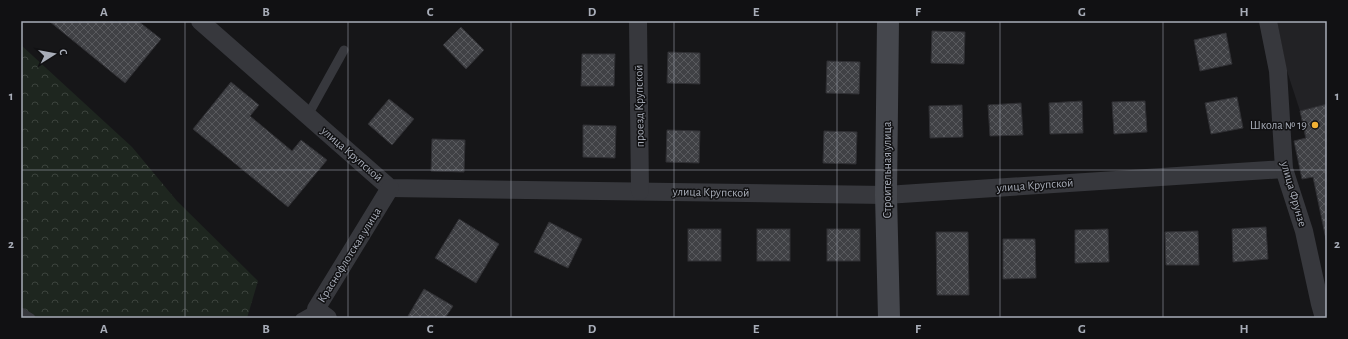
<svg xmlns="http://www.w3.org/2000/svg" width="1348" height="339" viewBox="0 0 1348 339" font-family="'Alegreya Sans',sans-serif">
	<defs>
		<pattern id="forest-crowns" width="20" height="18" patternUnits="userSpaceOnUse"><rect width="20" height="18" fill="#1e261f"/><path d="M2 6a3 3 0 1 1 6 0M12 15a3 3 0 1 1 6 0" fill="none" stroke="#3c433d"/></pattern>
		<pattern id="building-cross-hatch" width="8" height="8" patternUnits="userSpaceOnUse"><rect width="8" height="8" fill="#404145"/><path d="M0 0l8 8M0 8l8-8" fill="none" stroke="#595a5e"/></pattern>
	</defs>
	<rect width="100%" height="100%" fill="#161618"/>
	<!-- built -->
	<polygon fill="#222225" points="1277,21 1327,21 1327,244 1313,177 1302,179 1294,141 1305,138 1300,111 1286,68"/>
	<!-- forest -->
	<polygon fill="url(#forest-crowns)" points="21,45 132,147 177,201 258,281 247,318 21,318"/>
	<!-- building -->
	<g fill="url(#building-cross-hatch)" stroke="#303034">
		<polygon points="49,21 138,21 161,39 125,83"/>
		<polygon points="461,27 484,50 466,69 443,45"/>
		<polygon points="932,31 965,32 964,64 931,63"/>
		<polygon points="1226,33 1232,64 1200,71 1194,40"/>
		<polygon points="668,52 700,53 700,84 667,83"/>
		<polygon points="582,54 615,54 614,86 581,86"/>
		<polygon points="827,61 860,62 859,94 826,93"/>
		<polygon points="231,82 259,105 250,116 292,151 301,140 327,160 288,207 193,129"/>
		<polygon points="1237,97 1243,128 1211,134 1205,103"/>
		<polygon points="389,99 414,119 392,145 368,124"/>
		<polygon points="1082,101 1083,133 1050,134 1049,103"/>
		<polygon points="1145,101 1147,132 1114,134 1112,102"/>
		<polygon points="1021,103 1023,135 990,136 988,105"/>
		<polygon points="1327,104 1327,244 1313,177 1302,179 1294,141 1306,138 1300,111"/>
		<polygon points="962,105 963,137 930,138 929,106"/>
		<polygon points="583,125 616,126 615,158 583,157"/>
		<polygon points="667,130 700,131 699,163 666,162"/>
		<polygon points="824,131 857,132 856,164 823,163"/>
		<polygon points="432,139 465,140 464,172 431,171"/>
		<polygon points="459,219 499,244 476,283 435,258"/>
		<polygon points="549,222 582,239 568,268 534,252"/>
		<polygon points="1266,227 1268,259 1233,262 1232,229"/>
		<rect x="688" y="229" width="33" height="32"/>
		<rect x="757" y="229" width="33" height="32"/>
		<rect x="827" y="229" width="33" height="32"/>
		<polygon points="1108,229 1109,262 1075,263 1075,230"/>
		<polygon points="1198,231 1199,265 1166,265 1165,232"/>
		<polygon points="936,232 968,232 969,295 937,295"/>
		<polygon points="1003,239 1035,239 1036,278 1003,279"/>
		<polygon points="424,289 453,306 445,318 411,318 408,316"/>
	</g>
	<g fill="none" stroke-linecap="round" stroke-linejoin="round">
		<!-- lane -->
		<g stroke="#37383d" stroke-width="9">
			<polyline points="308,115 344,50"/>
			<polyline points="21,312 31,318"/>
			<polyline points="300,318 316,309"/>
		</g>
		<!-- street -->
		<g stroke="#37383d" stroke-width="18">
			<polyline points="200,21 390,188 886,195 1284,169"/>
			<polyline points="638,21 640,191"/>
			<polyline points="1268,21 1278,71 1284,169 1304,231 1320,304 1324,318"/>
			<polyline points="328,318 316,309 390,188"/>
		</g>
		<!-- secondary -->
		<polyline stroke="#45474d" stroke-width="22" points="888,21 886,195 889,318"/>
	</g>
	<!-- grid -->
	<path fill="none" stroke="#a8adb8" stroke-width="1" stroke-opacity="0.55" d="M 185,21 L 185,318M 348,21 L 348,318M 511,21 L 511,318M 674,21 L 674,318M 837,21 L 837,318M 1000,21 L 1000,318M 1163,21 L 1163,318M 21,170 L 1327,170"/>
	<!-- markers -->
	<circle fill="#f2b134" stroke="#111113" stroke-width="1.5" cx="1315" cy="125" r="4"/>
	<g text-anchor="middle" stroke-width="3" stroke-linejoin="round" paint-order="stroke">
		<!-- street labels -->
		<g font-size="12" fill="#a8adb8" stroke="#111113">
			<text transform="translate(639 106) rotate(-91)" y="4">проезд Крупской</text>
			<text transform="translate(352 154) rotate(41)" y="4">улица Крупской</text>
			<text transform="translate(887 170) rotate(-90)" y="4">Строительная улица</text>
			<text transform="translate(1035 185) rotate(-4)" y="4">улица Крупской</text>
			<text transform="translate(711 192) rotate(1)" y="4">улица Крупской</text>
			<text transform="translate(1294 194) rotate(74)" y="4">улица Фрунзе</text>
			<text transform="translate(349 255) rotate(-58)" y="4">Краснофлотская улица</text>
		</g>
		<!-- poi labels -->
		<g font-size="12" fill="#a8adb8" stroke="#111113" text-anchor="end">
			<text x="1307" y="129">Школа № 19</text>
		</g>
	</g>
	<!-- border -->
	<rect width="1348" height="339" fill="none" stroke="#111113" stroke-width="44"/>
	<!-- north arrow -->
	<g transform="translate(54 54) rotate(79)" stroke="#111113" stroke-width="3" paint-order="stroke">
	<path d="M0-3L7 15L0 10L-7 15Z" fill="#a8adb8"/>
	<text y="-6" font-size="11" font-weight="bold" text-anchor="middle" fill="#a8adb8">С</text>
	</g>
	<rect x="22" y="22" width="1304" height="295" fill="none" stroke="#a8adb8" stroke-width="1.5"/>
	<g font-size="13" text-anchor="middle" font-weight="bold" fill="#a8adb8">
		<text x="104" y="16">A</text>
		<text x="266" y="16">B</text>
		<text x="430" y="16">C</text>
		<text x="592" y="16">D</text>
		<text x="756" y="16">E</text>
		<text x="918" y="16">F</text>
		<text x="1082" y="16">G</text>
		<text x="1244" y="16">H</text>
		<text x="11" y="100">1</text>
		<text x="1337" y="100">1</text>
		<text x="11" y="248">2</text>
		<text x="1337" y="248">2</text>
		<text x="104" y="333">A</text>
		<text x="266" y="333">B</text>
		<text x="430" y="333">C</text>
		<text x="592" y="333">D</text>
		<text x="756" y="333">E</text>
		<text x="918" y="333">F</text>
		<text x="1082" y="333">G</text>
		<text x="1244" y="333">H</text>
	</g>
</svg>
